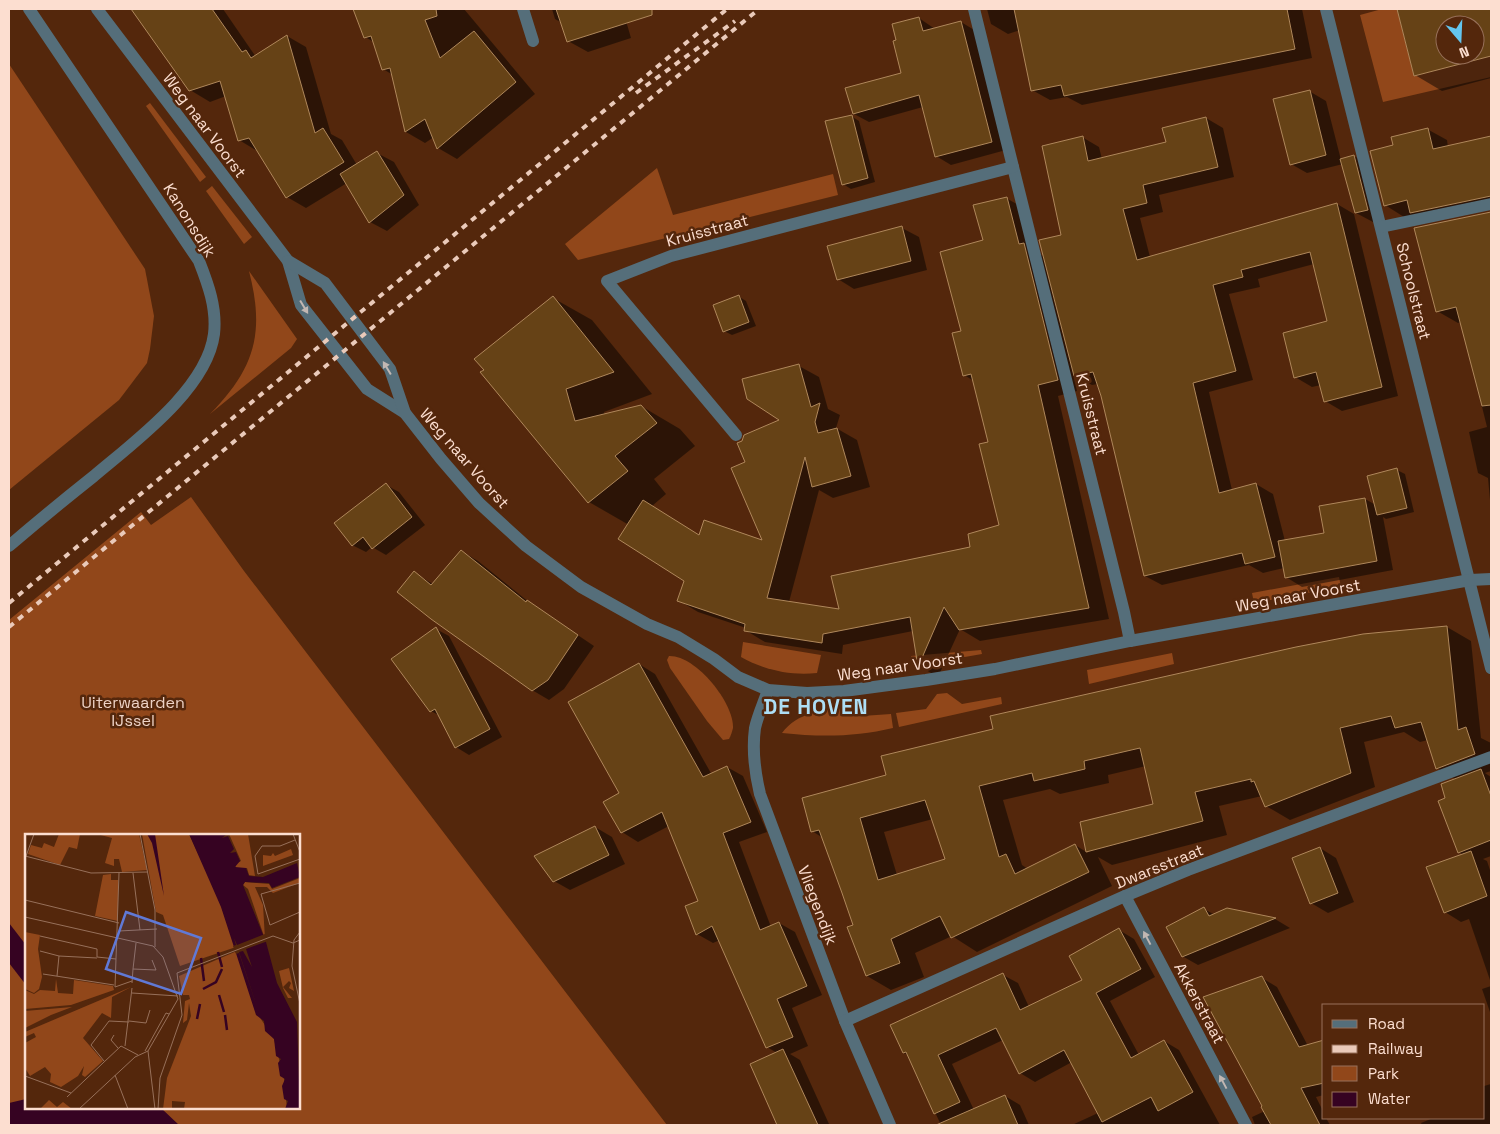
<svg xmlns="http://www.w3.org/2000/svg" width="1500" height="1134" viewBox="0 0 1500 1134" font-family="'Space Grotesk',sans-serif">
	<rect width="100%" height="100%" fill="#54270c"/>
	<!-- green -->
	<g fill="#91471a" fill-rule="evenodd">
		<polygon points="1382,9 1397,9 1414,76 1491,56 1491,77 1383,102 1360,15"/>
		<polygon points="9,64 145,269 154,316 150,349 147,363 119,400 9,490"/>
		<polygon points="150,103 206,177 200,182 146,106"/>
		<polygon points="657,168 673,215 833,174 838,195 578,260 565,244"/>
		<polygon points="212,186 252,237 244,244 206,191"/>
		<path d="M 249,271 L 297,339 L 291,348 L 210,414 C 255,368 265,333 249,271 Z"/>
		<path d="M 191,497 L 244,571 L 667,1125 L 9,1125 L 9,620 L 141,512 L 151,525 ZM 26,835 L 299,835 L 299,1108 L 26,1108 Z"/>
		<polygon points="1339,577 1341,587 1254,603 1252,593"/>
		<path d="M 743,642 L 821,655 L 817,673 C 791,676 764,670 741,657 Z"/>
		<polygon points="981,650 982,654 913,666 911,656"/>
		<polygon points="1172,653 1174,664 1089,684 1087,670"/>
		<path d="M 669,656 C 696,655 734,703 733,728 C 732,732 731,735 729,739 L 723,740 L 707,721 L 670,668 L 667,660 Z"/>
		<polygon points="947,693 962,704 1001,697 1002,704 899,727 896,713 926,709 937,694"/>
		<path d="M 846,705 L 850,705 L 862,716 L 891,714 L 893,728 C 856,737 820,737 782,733 C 798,712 822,710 847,708 Z"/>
	</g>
	<!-- water -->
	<g fill="#360322">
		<polygon points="9,923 26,945 26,985 9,963"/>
		<polygon points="26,1099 26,1108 161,1108 179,1125 9,1125 9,1103"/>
	</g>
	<!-- shadow -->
	<g fill="#0007" fill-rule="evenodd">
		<polygon points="132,9 223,9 256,57 287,36 306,47 331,134 342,140 357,165 377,153 394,162 419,205 387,231 370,222 347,183 306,208 287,197 259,152 239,140 226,96 210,102 190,90"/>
		<polygon points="354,9 464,9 535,94 457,159 438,148 434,137 425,143 406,132 393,75 383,69 374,42 365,37"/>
		<polygon points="552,9 624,9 626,14 624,14 631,38 588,52 568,41 562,23 555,19"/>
		<polygon points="987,9 1302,9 1312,58 1082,105 1067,97 1050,100 1032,90 1020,30 1008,34 991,24"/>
		<path d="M 1398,9 L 1491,9 L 1491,78 L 1442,91 L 1415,75 ZM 1445,25 L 1475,25 L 1475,55 L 1445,55 Z"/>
		<polygon points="919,18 935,29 961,22 976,31 1006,150 951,165 936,156 923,107 869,122 854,114 902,73 898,41"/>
		<polygon points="1309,91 1326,101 1341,160 1354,156 1371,166 1384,219 1373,222 1356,213 1343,164 1307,173 1291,164"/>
		<polygon points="851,116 859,121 875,182 851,189 843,184"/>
		<polygon points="1206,118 1223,128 1234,177 1159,195 1163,212 1140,218 1150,257 1337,204 1354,214 1398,396 1342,411 1325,401 1321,385 1312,387 1295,377 1329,322 1314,264 1258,279 1260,287 1229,294 1253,380 1209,392 1232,490 1256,484 1273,494 1285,541 1325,534 1365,499 1376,505 1397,470 1405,474 1414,512 1386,519 1383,517 1393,570 1302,587 1286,577 1284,568 1263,573 1249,565 1162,585 1145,576 1098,384 1092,385 1073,375 1077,391 1058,396 1109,619 980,641 960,629 938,677 919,666 913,631 843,645 842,654 765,642 745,630 746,628 698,612 678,600 685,580 629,525 589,502 482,373 553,298 592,320 652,394 604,412 605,415 641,406 680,429 695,446 654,479 666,494 652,506 700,536 764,542 747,463 781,421 799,366 819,377 828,409 840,415 836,428 857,440 870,487 833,498 819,490 789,602 840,611 972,548 1001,526 990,443 974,381 964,375 962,332 984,241 1006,198 1027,210 1038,253 1045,257 1062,236 1082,137 1099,147 1102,159 1167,143"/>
		<polygon points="1427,129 1447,140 1448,147 1491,137 1491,201 1404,217 1385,205 1394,146"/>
		<polygon points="902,228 919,237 927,270 854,289 838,279"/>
		<polygon points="1477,233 1491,287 1491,511 1488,478 1478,473 1469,432 1487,427 1461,322 1458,323 1437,311"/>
		<polygon points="738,296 746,301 756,326 732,335 724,331"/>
		<polygon points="386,485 399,492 425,525 386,555 372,547 366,552 352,545"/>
		<polygon points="461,551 478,561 530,603 594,646 564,689 549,700 532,690 414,573 433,584"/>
		<path d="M 1447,627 L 1471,641 L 1481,738 L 1491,743 L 1491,771 L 1485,773 L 1491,777 L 1491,856 L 1483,859 L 1487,861 L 1491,873 L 1491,983 L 1469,919 L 1461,922 L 1445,912 L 1463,855 L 1459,852 L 1447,799 L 1457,780 L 1437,768 L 1428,740 L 1420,742 L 1404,732 L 1364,742 L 1375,787 L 1290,820 L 1266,806 L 1262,796 L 1219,806 L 1227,835 L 1112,865 L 1098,857 L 1112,886 L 977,952 L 952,936 L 915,953 L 924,977 L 891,990 L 867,976 L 855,926 L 823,838 L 812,831 ZM 1146,766 L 1154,805 L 1081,823 L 1088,853 L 1075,845 L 1028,869 L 1022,865 L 1003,800 L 1050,789 L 1060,794 L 1109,783 L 1108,775 ZM 933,819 L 947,859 L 897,875 L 884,832 Z"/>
		<polygon points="436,629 449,636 502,737 469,755 456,747 440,716 431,711"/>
		<polygon points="639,664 655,674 712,775 727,767 743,776 767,832 739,842 771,927 779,923 795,932 822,995 792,1008 808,1046 790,1054 800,1060 829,1124 827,1125 779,1125 752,1065 777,1053 767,1047 720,940 713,943 697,934 700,901 669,826 638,842 622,832 621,794"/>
		<polygon points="595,827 612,837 625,864 570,890 554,881"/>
		<polygon points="1320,848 1336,858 1354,902 1328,913 1311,903"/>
		<polygon points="1204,909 1215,915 1227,910 1275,919 1290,928 1198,965 1182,956"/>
		<polygon points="1119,930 1134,939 1155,977 1110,1001 1139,1055 1164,1041 1179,1050 1220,1125 1072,1125 1098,1113 1072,1062 1035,1082 1020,1073 1003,1040 952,1064 974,1110 1005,1096 1020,1105 1029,1125 941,1125 908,1055 904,1053 1003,975 1018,983 1029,1007 1084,981"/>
		<polygon points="1262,978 1277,987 1308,1046 1324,1042 1324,1095 1316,1097 1324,1113 1324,1118 1326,1118 1330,1125 1255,1125 1252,1117 1265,1111"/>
		<polygon points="1491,986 1491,1015 1482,989"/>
		<polygon points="1491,1084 1491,1125 1422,1125 1421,1123 1433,1118 1484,1118 1484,1086"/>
	</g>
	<!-- building -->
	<g fill="#664216" stroke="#af875b" fill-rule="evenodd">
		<polygon points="131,9 212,9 242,52 246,50 251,58 287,35 315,133 323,128 344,162 286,198 249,138 238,141 220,81 189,91"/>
		<polygon points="353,9 436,9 437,16 425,20 440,58 474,31 516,82 437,149 425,119 405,132 390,68 382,70 371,36 364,38"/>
		<polygon points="556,9 652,9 652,15 567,42"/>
		<polygon points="1014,9 1287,9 1295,49 1064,96 1061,85 1031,91"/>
		<path d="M 1397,9 L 1491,9 L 1491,56 L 1414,76 ZM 1445,25 L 1475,25 L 1475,55 L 1445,55 Z"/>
		<polygon points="919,17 923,31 961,21 992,142 935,157 919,95 853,114 845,88 901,73 893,41 896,40 892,24"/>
		<polygon points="1310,90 1326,155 1290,165 1273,99"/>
		<polygon points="852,115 868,178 842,185 825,121"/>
		<polygon points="1206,117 1218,167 1143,185 1147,203 1123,209 1137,260 1337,203 1382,387 1324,402 1316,372 1294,378 1283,333 1327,321 1310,252 1241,270 1243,277 1213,285 1236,371 1193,383 1219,493 1256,483 1275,557 1245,564 1242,553 1144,576 1101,396 1093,372 1074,376 1039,240 1061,235 1042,146 1083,136 1088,161 1166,142 1162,128"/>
		<polygon points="1428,128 1433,149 1491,136 1491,196 1410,213 1407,200 1384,206 1370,151 1393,145 1391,137"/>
		<polygon points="377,151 404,195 369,223 340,174"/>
		<polygon points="1354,155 1368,210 1355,213 1340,159"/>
		<polygon points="1007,197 1019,244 1024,243 1058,380 1038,385 1089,608 959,630 944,607 918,667 910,617 823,634 822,643 744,631 745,624 677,601 684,581 618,539 643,500 699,535 704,520 762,540 731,468 745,462 737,443 742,441 744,435 779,420 747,399 742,379 799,364 811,407 820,403 815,422 818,433 837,428 851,476 812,487 805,457 767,598 839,609 831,576 970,547 968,534 999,525 979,444 988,442 971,374 963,376 952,333 961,331 940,252 983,240 973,205"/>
		<polygon points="1491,212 1491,405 1482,406 1456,307 1436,312 1414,228"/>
		<polygon points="902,226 911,261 837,280 827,246"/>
		<polygon points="739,295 749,322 723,332 713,305"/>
		<polygon points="553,296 614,372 566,389 575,421 641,405 657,423 615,456 628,471 588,503 480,372 484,370 474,359"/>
		<polygon points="1397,468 1407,508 1377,515 1367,476"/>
		<polygon points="386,483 412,517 372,549 363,537 352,546 334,523"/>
		<polygon points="1365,498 1377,561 1285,578 1278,541 1324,533 1319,506"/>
		<polygon points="461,550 526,602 527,600 578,635 548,680 532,691 431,619 397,592 414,571 431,585"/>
		<path d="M 1447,626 L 1458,730 L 1466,727 L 1475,754 L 1436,769 L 1421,722 L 1395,728 L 1391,716 L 1340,728 L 1351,773 L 1265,807 L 1254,781 L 1251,782 L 1251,779 L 1195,792 L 1203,821 L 1086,852 L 1080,822 L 1153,804 L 1140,748 L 1084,761 L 1085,769 L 1034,781 L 1032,773 L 979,786 L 999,857 L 1006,854 L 1015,874 L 1075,844 L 1089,872 L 951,938 L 940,916 L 891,939 L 900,963 L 866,976 L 847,927 L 853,925 L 842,893 L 819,830 L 811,832 L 802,798 L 886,775 L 881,756 L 993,729 L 990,716 L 1296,647 L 1363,634 ZM 925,800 L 945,859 L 878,880 L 860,818 Z"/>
		<polygon points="436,627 490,729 455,748 435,709 430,712 391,659"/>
		<polygon points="639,663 703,777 727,766 751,822 723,833 760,930 779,922 807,986 777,999 793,1037 766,1048 712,926 696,935 685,906 698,901 662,812 621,833 603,802 619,793 568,702"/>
		<polygon points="1481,769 1491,796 1491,840 1458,853 1438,801 1445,798 1441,784"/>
		<polygon points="595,826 609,855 553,882 534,856"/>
		<polygon points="1320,847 1338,893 1310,904 1292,858"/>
		<polygon points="1471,851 1487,896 1444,913 1426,867"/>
		<polygon points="1204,907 1209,916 1227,908 1276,918 1182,957 1166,927"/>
		<polygon points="1119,928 1141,969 1096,993 1131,1058 1164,1040 1193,1092 1158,1111 1151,1097 1102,1122 1064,1050 1019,1074 996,1028 938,1055 960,1102 934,1114 906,1052 903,1053 890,1025 1003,973 1020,1010 1082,980 1069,956"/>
		<polygon points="1262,976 1299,1047 1324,1040 1324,1083 1301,1088 1320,1125 1271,1125 1261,1107 1262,1106 1203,997"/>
		<polygon points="783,1049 818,1125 777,1125 750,1064"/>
		<polygon points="1005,1095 1018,1125 936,1125"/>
	</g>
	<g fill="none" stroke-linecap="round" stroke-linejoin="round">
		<!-- minor -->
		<g stroke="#556e7a" stroke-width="12">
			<polyline points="97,9 288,261 301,305 367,389 405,413"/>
			<polyline points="523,9 533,41"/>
			<polyline points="1326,9 1491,668"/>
			<polyline points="1013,167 1124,612 1130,641"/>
			<polyline points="1381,227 1491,204"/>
			<polyline points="288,261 325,283 390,369 405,413 441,459 479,503 503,525 526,546 581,587 647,624 678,637 714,659 738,677 768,690 807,693 844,691 926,680 995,669 1130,641 1470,580 1491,579"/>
			<polyline points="736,435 607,281 671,256 1013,167 974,9"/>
			<path d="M 9,546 C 37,522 65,499 94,476 C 134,442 207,389 214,334 C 217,308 208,284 199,261 L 29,9"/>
			<path d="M 768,690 C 764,702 758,715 755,728 C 752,750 755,773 760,794 L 845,1021 L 890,1125"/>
			<polyline points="1125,896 1246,1125"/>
			<polyline points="845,1021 1125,896 1188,870 1491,757"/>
		</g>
		<!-- rail -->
		<g stroke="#eacaba" stroke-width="4" stroke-dasharray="6 6" stroke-linecap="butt">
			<polyline points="636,93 735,21"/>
			<polyline points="9,603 727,9"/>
			<polyline points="9,627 759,9"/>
		</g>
	</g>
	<!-- one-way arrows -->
	<defs><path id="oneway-solid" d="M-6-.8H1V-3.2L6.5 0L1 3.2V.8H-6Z" transform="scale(1.25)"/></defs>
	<g fill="#c2b7b2">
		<use href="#oneway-solid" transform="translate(304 307) rotate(59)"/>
		<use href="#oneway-solid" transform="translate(387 368) rotate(-121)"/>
		<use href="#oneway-solid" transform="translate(1147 938) rotate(-118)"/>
		<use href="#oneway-solid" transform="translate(1223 1082) rotate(-118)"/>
	</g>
	<g text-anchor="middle" stroke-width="5" stroke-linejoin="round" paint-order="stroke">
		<!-- street labels -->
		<g font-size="16" fill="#fcded0" stroke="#54270c">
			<text transform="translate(205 125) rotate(53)" y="6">Weg naar Voorst</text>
			<text transform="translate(190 220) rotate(58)" y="6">Kanonsdijk</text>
			<text transform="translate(707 230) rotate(-15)" y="6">Kruisstraat</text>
			<text transform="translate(1414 291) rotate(76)" y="6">Schoolstraat</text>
			<text transform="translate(1092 414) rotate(76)" y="6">Kruisstraat</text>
			<text transform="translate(465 458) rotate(49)" y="6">Weg naar Voorst</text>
			<text transform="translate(1298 595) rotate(-10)" y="6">Weg naar Voorst</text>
			<text transform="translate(900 666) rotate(-8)" y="6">Weg naar Voorst</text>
			<text transform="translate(1159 866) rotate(-22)" y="6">Dwarsstraat</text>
			<text transform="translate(818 905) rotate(69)" y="6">Vliegendijk</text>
			<text transform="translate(1200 1003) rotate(62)" y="6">Akkerstraat</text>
		</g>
		<!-- park labels -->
		<g font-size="16" fill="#edd2c5" stroke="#54270c">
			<text x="133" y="708">Uiterwaarden<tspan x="133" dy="18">IJssel</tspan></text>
		</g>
		<!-- district labels -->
		<g font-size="21" font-weight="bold" letter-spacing="1" fill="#addef5" stroke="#54270c">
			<text x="816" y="714">DE HOVEN</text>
		</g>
	</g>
	<!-- overview -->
	<g transform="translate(25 834)">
		<rect width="275" height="275" fill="#54270c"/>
		<path d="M 34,0 L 55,0 L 52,15 L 44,13 L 35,31 L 3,20 L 6,11 L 17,14 L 19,9 L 29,13 ZM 72,0 L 114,0 L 122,36 L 97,38 L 94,25 L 89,25 L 89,32 L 80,29 L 87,4 ZM 117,0 L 164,0 L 191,58 L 211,113 L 155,132 L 138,81 L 131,78 ZM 204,0 L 223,0 L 230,42 L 224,41 L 222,34 L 211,34 L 210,30 L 216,27 ZM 266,15 L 268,21 L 238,32 L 238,21 L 246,22 L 248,19 L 250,22 ZM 86,40 L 86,46 L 93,46 L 93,87 L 70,82 L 78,41 ZM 275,44 L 274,49 L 248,59 L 242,53 L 230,53 L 238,71 L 240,105 L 223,55 L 218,51 L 220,48 L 244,50 L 247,55 ZM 0,98 L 15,101 L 13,115 L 17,143 L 14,155 L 9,159 L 0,155 ZM 212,117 L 230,176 L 249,205 L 259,245 L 262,275 L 159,275 L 160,268 L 147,267 L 147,275 L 138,275 L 142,244 L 166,182 L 164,169 L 162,186 L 158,189 L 160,167 L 165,165 L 164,161 L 158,161 L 154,142 ZM 264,134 L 269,157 L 264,154 L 266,149 L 264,147 L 258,153 L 267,164 L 263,164 L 258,154 L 254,137 ZM 31,145 L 33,159 L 48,160 L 49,146 L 88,152 L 89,156 L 46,171 L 0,175 L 0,156 L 9,160 L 15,156 L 30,157 ZM 106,153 L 87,163 L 86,184 L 77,179 L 58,204 L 78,227 L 60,243 L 57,241 L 59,232 L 53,242 L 36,253 L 25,248 L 26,240 L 20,233 L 5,242 L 0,234 L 0,209 L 11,203 L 9,199 L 0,203 L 0,198 ZM 47,173 L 26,181 L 0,194 L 0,177 ZM 24,266 L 32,273 L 38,268 L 47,275 L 15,275 Z" fill="#91471a"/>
		<path d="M 122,0 L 130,0 L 139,62 L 127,9 ZM 164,0 L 202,0 L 197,4 L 203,2 L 209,15 L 205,19 L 211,18 L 215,27 L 210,33 L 221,34 L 224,42 L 238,43 L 272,29 L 275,43 L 247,54 L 244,49 L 220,48 L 218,51 L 241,108 L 252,149 L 272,188 L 275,275 L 260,275 L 263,267 L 259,265 L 257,252 L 260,245 L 255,242 L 253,229 L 256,225 L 251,222 L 249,205 L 240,197 L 239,187 L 231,181 L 196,73 Z" fill="#360322"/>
		<path d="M 240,100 L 243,107 L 221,115 L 227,133 L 218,117 L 214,118 L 235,182 L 214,119 L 211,120 L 208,112 L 211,111 L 209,104 L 212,111 Z" fill="#54270c"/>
		<path fill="none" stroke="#360322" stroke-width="2.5" d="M 193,118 L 197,133M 176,124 L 179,147M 178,155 L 191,148 L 197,135M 194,161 L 199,178M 200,181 L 202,196M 172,185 L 175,170"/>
		<path fill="none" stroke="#97705a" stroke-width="1" d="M 115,0 L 130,76 L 130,113M 268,0 L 275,18M 270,6 L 255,12 L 237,12 L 230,22 L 233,40 L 275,25M 0,22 L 66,39 L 123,38M 0,25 L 9,0M 94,39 L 90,153 L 107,147M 108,39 L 115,96M 275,49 L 236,60 L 245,91 L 275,78M 0,66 L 94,89M 0,83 L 128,112 L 138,123 L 153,165 L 123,217 L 130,275M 94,97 L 132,95M 275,98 L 269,106 L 267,132 L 275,170M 15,102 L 72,115 L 72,123 L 91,125M 15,117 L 34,122M 108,135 L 111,109M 18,140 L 89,151M 32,142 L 34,122 L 72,124M 107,149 L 108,135 L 131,136 L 127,126M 107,159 L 153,162M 104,187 L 121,189 L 125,176M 89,201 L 86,206 L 93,214M 100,212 L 107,154M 120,217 L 141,179 L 144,180M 79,227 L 66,211 L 84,187 L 104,188M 90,241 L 103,275M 0,242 L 46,259M 42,263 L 96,212 L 113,221M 54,275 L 110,223 L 123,217M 133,275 L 135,244 L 157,181 L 152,139 L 248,102 L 268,109 L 275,106"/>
		<path fill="#6079d6" fill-opacity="0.15" stroke="#6079d6" stroke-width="2.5" d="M 101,78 L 176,104 L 156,160 L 81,135 Z"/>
		<rect width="275" height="275" fill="none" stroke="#fcded0" stroke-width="2.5"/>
	</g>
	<!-- border -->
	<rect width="1500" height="1134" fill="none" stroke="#fcded0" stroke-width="20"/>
	<!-- legend -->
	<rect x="1322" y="1004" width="162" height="115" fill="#54270c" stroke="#97705a"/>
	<rect x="1332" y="1020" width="25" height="8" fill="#556e7a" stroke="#97705a"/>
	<text x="1368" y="1029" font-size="15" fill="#fcded0">Road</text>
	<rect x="1332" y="1045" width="25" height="8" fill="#eacaba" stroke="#97705a"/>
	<text x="1368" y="1054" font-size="15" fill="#fcded0">Railway</text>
	<rect x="1332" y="1066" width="25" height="15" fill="#91471a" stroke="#97705a"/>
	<text x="1368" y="1079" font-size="15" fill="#fcded0">Park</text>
	<rect x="1332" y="1092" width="25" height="15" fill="#360322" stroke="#97705a"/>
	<text x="1368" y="1104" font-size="15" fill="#fcded0">Water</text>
	<!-- north arrow -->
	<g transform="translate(1460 40) rotate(161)"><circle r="24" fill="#54270c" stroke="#97705a"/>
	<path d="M0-4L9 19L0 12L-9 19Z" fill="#64c5ee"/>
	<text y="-8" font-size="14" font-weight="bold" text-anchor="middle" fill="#fcded0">N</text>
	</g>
</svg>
